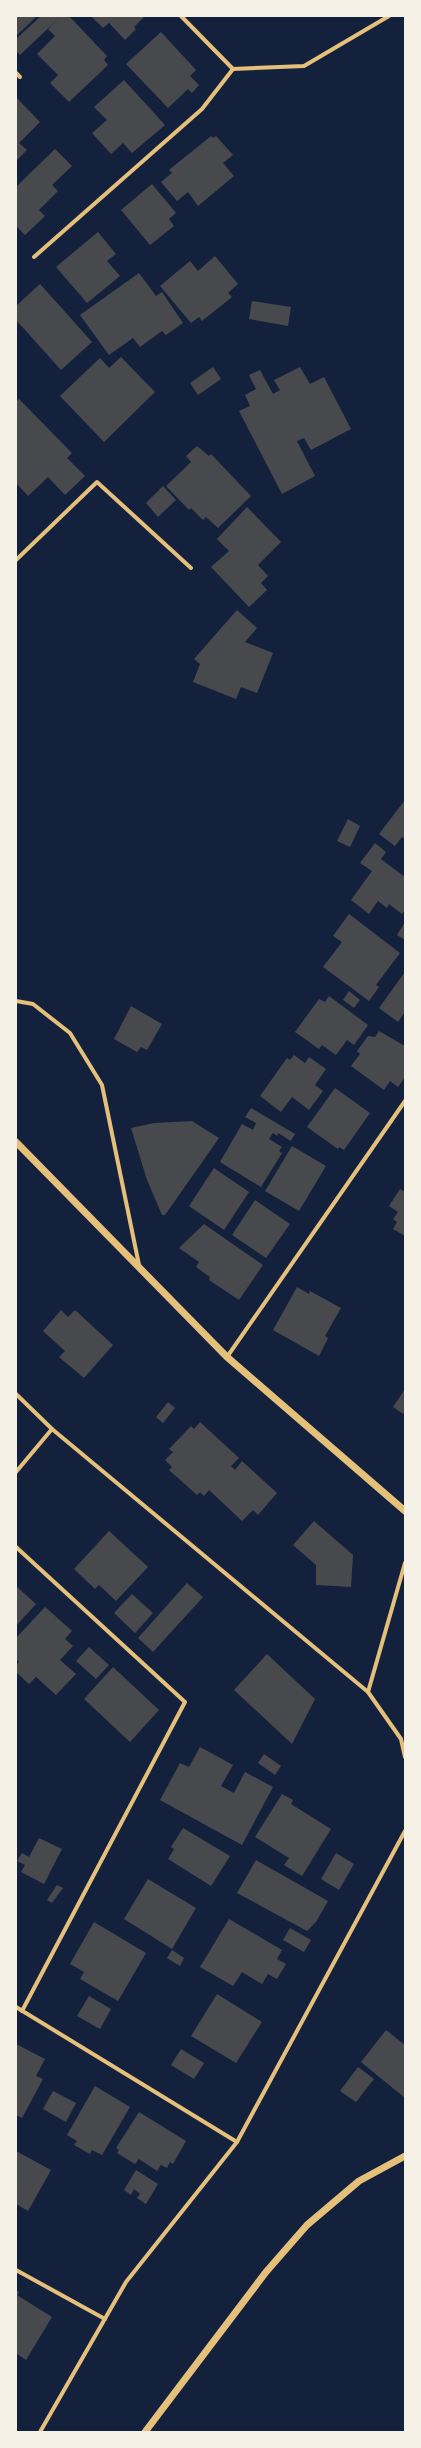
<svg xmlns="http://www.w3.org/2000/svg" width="421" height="2448" viewBox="0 0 421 2448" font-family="'Public Sans',sans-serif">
	<rect width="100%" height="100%" fill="#14213d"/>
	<!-- building -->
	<g fill="#48494c">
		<polygon points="16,16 37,16 16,36"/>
		<polygon points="41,16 69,16 107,56 104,60 108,65 69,102 50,83 58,75 37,54 55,36 48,29 60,17 20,55 16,51 16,39"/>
		<polygon points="91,16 145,16 134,27 136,29 125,40 109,23 103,28"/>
		<polygon points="161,32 196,70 190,76 199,85 192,93 188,89 168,108 126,64"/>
		<polygon points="124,80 165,125 132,153 123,143 111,154 92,133 107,120 94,107"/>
		<polygon points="16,97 40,122 19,143 27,150 16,161"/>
		<polygon points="211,136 213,138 216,136 233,155 223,163 234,176 198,206 188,192 177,201 161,182 172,173 169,170"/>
		<polygon points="55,149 72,166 52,185 58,191 39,210 45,216 25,235 16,226 16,187"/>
		<polygon points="152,184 176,213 169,219 174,226 150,245 121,210"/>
		<polygon points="98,232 116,254 107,261 120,276 87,303 56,267"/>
		<polygon points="215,256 238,284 228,293 232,297 202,321 199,317 191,323 160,286 190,261 198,271"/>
		<polygon points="139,273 156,296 162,292 183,323 166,335 162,331 140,347 133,338 109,355 80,315"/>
		<polygon points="40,284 92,342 61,370 16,320 16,306"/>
		<polygon points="252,301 291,307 288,326 249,319"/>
		<polygon points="121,357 155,392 104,442 60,396 100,358 109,368"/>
		<polygon points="213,367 221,379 198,395 190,383"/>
		<polygon points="300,367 310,384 324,377 351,429 311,450 304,438 297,441 315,476 282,494 239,411 250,406 245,395 256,389 249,375 260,370 273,394 280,390 274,380"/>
		<polygon points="19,399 72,453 67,458 85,476 65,495 48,477 28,496 16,483 16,402"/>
		<polygon points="197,446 209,456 211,454 251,496 218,528 206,517 203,520 191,508 189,510 166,486 191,462 186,456"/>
		<polygon points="163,486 176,500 158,517 146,503"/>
		<polygon points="247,507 281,542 258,565 268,576 261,583 267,590 249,607 211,567 229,551 217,539"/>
		<polygon points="237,610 257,628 245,642 273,653 257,693 241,687 236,699 193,682 200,664 194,659"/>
		<polygon points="405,800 405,839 402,837 395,846 379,834"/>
		<polygon points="348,819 360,826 350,847 337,841"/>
		<polygon points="375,843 386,852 381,859 405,877 405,910 402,914 389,904 387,908 378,901 369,914 351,900 372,871 360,863"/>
		<polygon points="349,914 400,953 376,985 379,987 369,1001 323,967 342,942 333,936"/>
		<polygon points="405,922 405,940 397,935"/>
		<polygon points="405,972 405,1012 398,1022 379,1008"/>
		<polygon points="349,991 360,1000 354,1008 343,1000"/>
		<polygon points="329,996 368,1025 354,1045 347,1040 336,1055 322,1045 319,1049 295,1032 319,999 325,1002"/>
		<polygon points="131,1006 162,1024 147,1050 141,1047 137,1052 114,1039"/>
		<polygon points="379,1031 405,1046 405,1077 398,1087 390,1081 384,1090 351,1066 360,1054 357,1051 368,1036 375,1037"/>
		<polygon points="294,1055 305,1063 309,1057 326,1069 315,1085 323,1091 309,1110 292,1097 281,1112 260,1096 287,1058 290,1060"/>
		<polygon points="335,1088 370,1113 344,1150 339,1147 338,1149 307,1127"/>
		<polygon points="251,1108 295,1134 291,1141 278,1133 277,1136 273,1133 269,1139 282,1147 279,1151 282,1153 261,1187 220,1162 242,1124 253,1130 256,1123 245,1117"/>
		<polygon points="192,1121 219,1138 165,1215 162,1215 147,1180 131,1128 154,1123"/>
		<polygon points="292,1146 326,1166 299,1211 265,1191"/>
		<polygon points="214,1168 249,1192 224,1230 189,1206"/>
		<polygon points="400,1189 405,1192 405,1236 393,1229 397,1222 393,1219 398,1212 389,1206"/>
		<polygon points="255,1200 290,1224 266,1258 232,1235"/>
		<polygon points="204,1224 263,1265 239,1300 209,1280 210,1277 196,1267 199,1262 179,1248"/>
		<polygon points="297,1287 309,1294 310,1291 341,1308 325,1336 328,1338 319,1356 273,1330"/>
		<polygon points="61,1310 68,1317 75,1310 113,1345 84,1378 59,1357 65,1351 43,1331"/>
		<polygon points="405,1389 405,1411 403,1414 393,1407"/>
		<polygon points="168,1402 175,1408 163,1423 156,1417"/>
		<polygon points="200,1422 239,1458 231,1466 235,1470 242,1461 277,1493 258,1515 253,1510 242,1521 209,1490 204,1496 200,1492 197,1495 169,1470 172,1467 165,1460 173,1452 169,1449 191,1426 194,1429"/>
		<polygon points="314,1521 353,1555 351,1587 316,1585 316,1565 293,1545"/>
		<polygon points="109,1531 148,1567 116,1601 99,1585 95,1589 74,1569"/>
		<polygon points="187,1583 203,1597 153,1652 138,1638"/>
		<polygon points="16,1586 36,1604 16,1626"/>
		<polygon points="132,1594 153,1613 135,1633 114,1613"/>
		<polygon points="45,1607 72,1631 65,1639 73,1646 60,1660 76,1674 56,1695 36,1677 29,1684 16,1672 16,1665 19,1662 16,1659 16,1638"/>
		<polygon points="89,1647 109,1665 96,1679 76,1661"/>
		<polygon points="267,1654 315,1699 292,1744 234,1690"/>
		<polygon points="113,1667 159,1710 130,1742 84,1699"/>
		<polygon points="200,1747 233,1765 221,1786 234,1793 245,1772 273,1787 242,1845 160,1800 180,1763 189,1767"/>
		<polygon points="264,1754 281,1766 275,1775 258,1763"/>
		<polygon points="282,1794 293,1800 291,1804 331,1829 302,1876 284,1865 289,1858 255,1837"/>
		<polygon points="183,1828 230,1856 211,1886 168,1859 174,1849 171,1847"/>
		<polygon points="39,1838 62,1849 44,1884 21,1872 25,1865 17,1861 22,1853 29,1857"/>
		<polygon points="336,1853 354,1864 339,1890 321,1879"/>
		<polygon points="256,1860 328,1901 316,1922 307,1931 237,1893"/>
		<polygon points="148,1879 196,1908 172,1949 124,1919"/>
		<polygon points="57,1885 63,1888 52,1903 47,1900"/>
		<polygon points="229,1919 282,1950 277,1959 286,1964 277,1979 268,1974 262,1984 242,1972 233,1986 200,1967"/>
		<polygon points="94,1922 146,1953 118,2001 80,1979 84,1972 70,1964"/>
		<polygon points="290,1928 311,1940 304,1952 283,1940"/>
		<polygon points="172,1950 184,1958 180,1966 167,1958"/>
		<polygon points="217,1994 262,2022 236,2063 191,2036"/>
		<polygon points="89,1996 111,2009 100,2029 77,2016"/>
		<polygon points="386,2030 405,2045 405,2098 361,2062"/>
		<polygon points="16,2044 45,2059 36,2076 43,2079 22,2118 16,2115"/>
		<polygon points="181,2049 204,2063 194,2079 171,2065"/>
		<polygon points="358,2067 374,2079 356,2102 340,2091"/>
		<polygon points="95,2086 130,2107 102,2155 92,2150 90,2154 74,2145 77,2141 67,2135"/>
		<polygon points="53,2091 76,2103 66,2122 43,2109"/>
		<polygon points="139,2112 186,2141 173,2164 170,2162 167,2168 161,2165 157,2171 139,2159 135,2164 117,2153 119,2150 116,2148"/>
		<polygon points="16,2151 51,2170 28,2211 16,2204"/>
		<polygon points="136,2170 158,2184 146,2204 137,2198 140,2194 134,2189 131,2195 124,2190"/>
		<polygon points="16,2290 19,2292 17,2295 52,2317 26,2360 16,2353"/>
	</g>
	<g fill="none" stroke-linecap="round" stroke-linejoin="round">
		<!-- minor -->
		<g stroke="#e5c07b" stroke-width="4">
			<polyline points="181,16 233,69 304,66 389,16"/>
			<polyline points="16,73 20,77"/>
			<polyline points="34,257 202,109 233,69"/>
			<polyline points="16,560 97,482 191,568"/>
			<polyline points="16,1001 33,1004 70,1033 102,1085 139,1265"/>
			<polyline points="227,1357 405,1101"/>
			<polyline points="16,1394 52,1429 368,1692 401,1739 405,1757"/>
			<polyline points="16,1472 52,1429"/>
			<polyline points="16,1547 185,1702 22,2011"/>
			<polyline points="368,1692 405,1563"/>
			<polyline points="16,2007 237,2142"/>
			<polyline points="16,2270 105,2319"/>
			<polyline points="40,2432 126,2282 237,2142 405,1831"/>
		</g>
		<!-- tertiary -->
		<g stroke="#e5c07b" stroke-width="7">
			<polyline points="16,1142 227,1357 405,1511"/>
			<polyline points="145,2432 266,2272 307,2225 359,2181 405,2156"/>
		</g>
	</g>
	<!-- border -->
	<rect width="421" height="2448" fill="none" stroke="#f6f1e7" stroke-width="34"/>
</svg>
